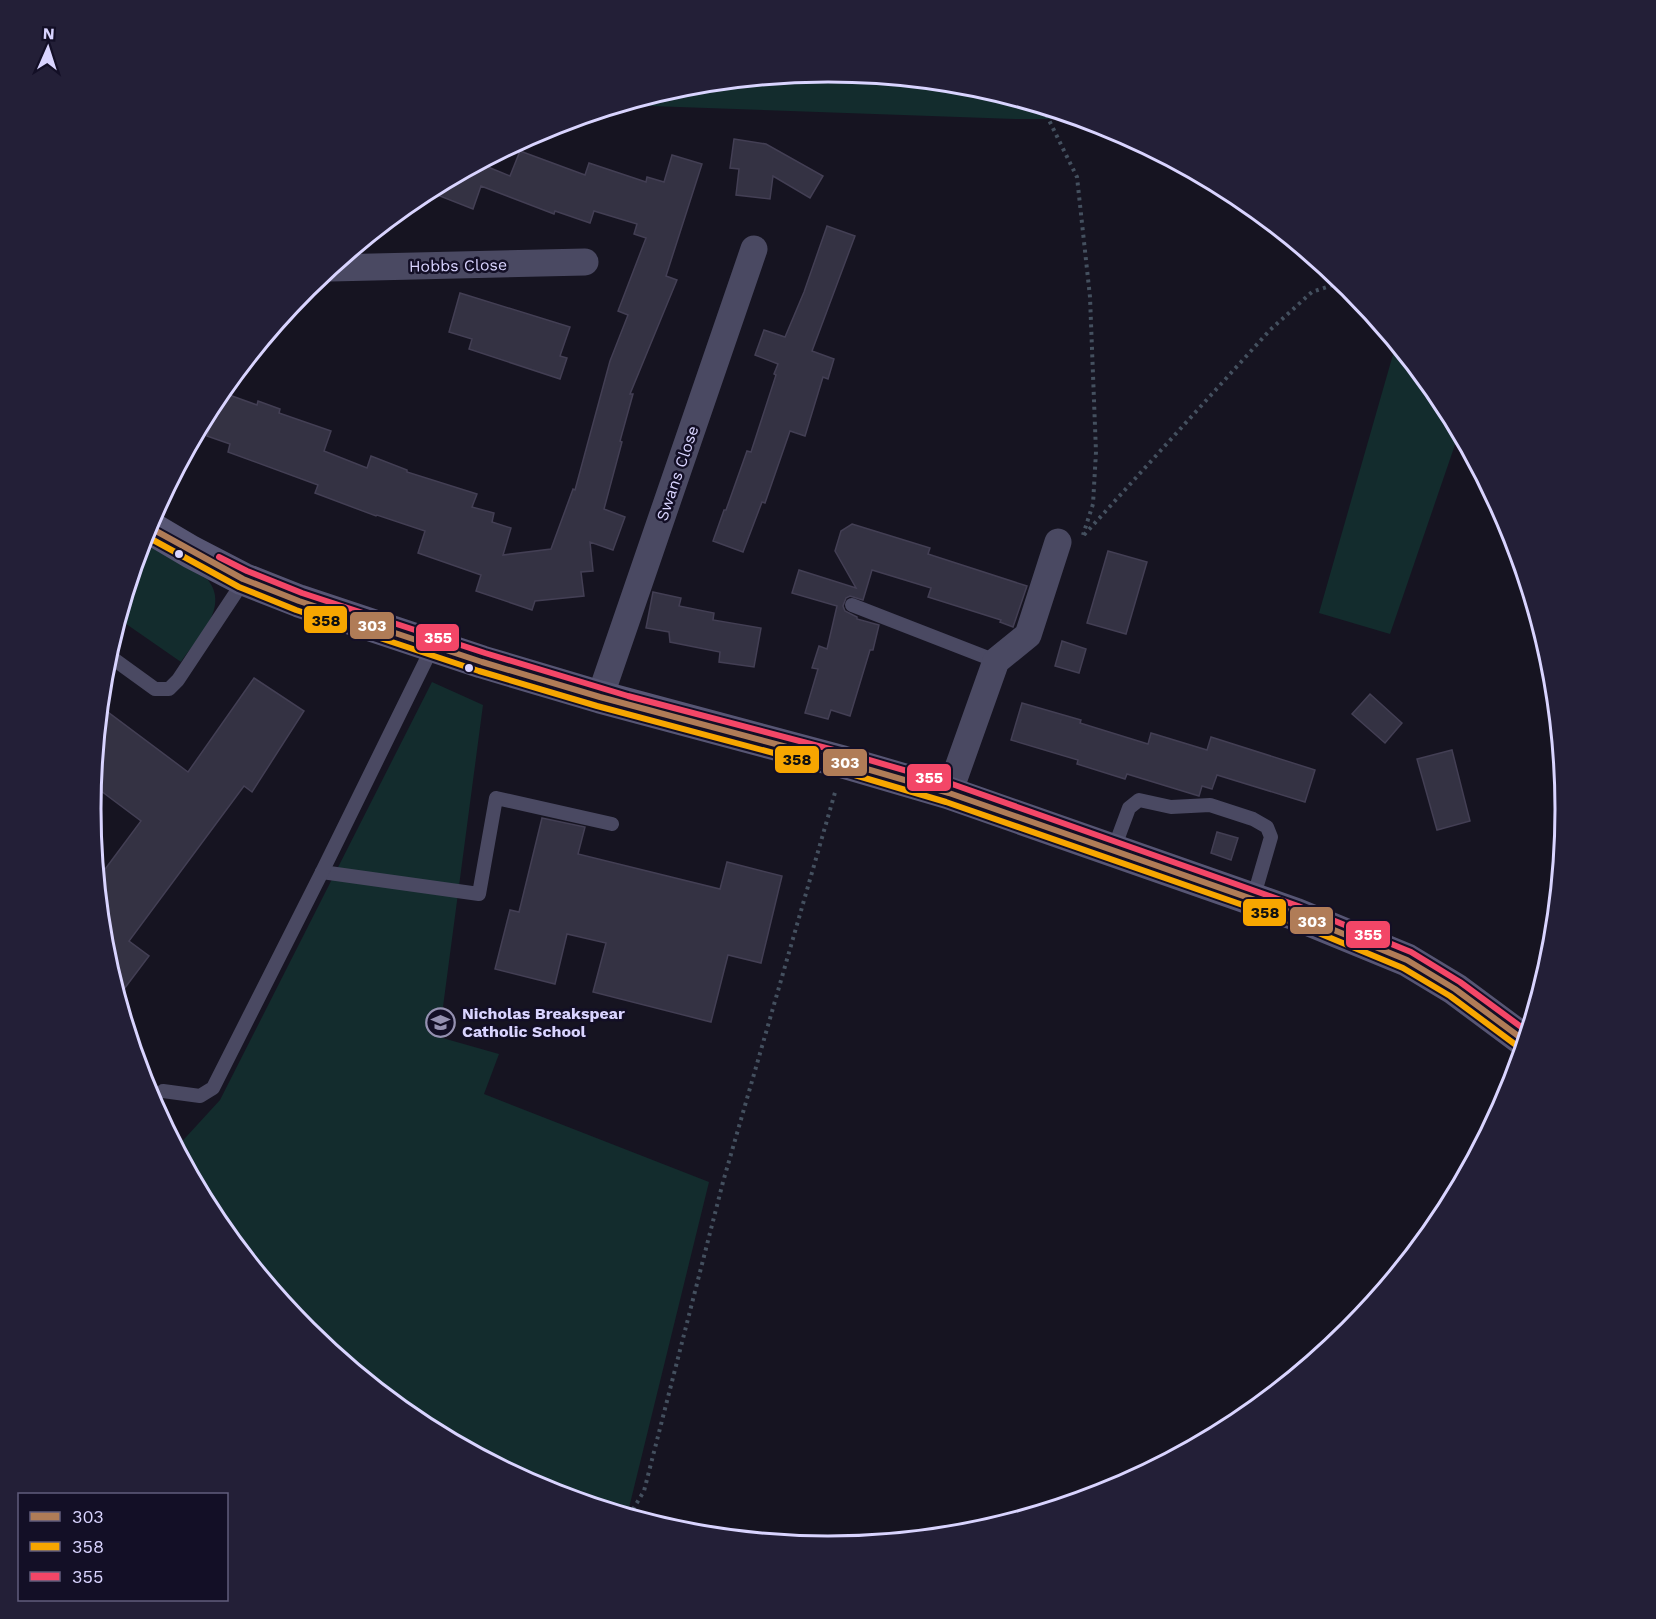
<svg xmlns="http://www.w3.org/2000/svg" width="1656" height="1619" viewBox="0 0 1656 1619" font-family="'Work Sans',sans-serif">
	<rect width="100%" height="100%" fill="#161421"/>
	<!-- green -->
	<g fill="#132c2d">
		<polygon points="828,72 972,86 1079,119 1015,119 622,105 684,86"/>
		<polygon points="1396,344 1441,400 1459,433 1390,634 1319,613"/>
		<path d="M 142,541 L 208,580 C 230,608 197,638 181,662 L 119,619 Z"/>
		<polygon points="432,682 483,705 439,1037 499,1054 484,1094 709,1182 627,1516 545,1491 418,1423 306,1331 215,1219 176,1148 220,1100"/>
	</g>
	<!-- building -->
	<g fill="#343243" stroke="#433f54" stroke-width="1.5">
		<polygon points="734,139 766,144 823,176 810,198 773,176 770,199 736,195 739,169 730,168"/>
		<polygon points="520,151 585,175 589,163 646,182 647,177 664,182 672,155 702,164 666,276 677,280 630,394 633,394 620,441 622,442 604,509 625,517 613,550 590,542 593,571 581,572 584,596 535,601 532,610 476,591 481,575 418,553 425,531 377,515 376,516 315,493 318,485 228,452 230,444 207,436 221,392 257,405 258,401 280,409 279,413 331,431 324,451 367,468 371,456 407,470 407,472 477,494 472,507 494,513 492,522 511,528 503,555 551,549 573,489 575,490 610,361 628,315 618,311 646,238 634,234 637,224 594,211 590,223 555,211 554,214 481,186 473,209 427,191 493,157 488,167 510,176"/>
		<polygon points="827,226 855,236 812,351 834,359 828,379 823,377 805,436 790,431 765,503 762,502 743,552 713,541 724,510 726,510 747,451 751,452 776,375 774,374 778,364 755,355 764,330 785,337 804,292"/>
		<polygon points="460,293 570,327 560,356 567,358 560,379 469,349 472,339 449,332"/>
		<polygon points="852,524 930,548 928,554 1027,586 1013,627 1000,622 1001,620 928,597 931,588 872,570 863,600 850,596 846,598 843,606 845,611 857,617 857,619 879,625 873,650 870,650 850,716 831,710 828,719 805,713 818,669 812,668 819,646 827,649 837,606 792,593 799,570 856,588 835,551 841,531"/>
		<polygon points="1108,551 1147,562 1126,634 1087,623"/>
		<polygon points="653,592 681,598 679,606 714,613 713,620 761,628 754,667 719,662 720,652 670,642 669,632 646,628"/>
		<polygon points="1062,641 1086,649 1079,673 1055,666"/>
		<polygon points="254,678 304,711 252,792 244,786 129,941 149,956 118,997 105,953 97,880 141,821 93,785 101,707 188,772"/>
		<polygon points="1370,694 1402,723 1385,743 1352,714"/>
		<polygon points="1022,703 1081,720 1080,723 1148,744 1151,733 1207,750 1211,737 1315,770 1305,802 1217,775 1212,789 1202,786 1199,796 1127,774 1125,779 1077,764 1078,760 1011,740"/>
		<polygon points="1452,750 1470,821 1437,830 1417,759"/>
		<polygon points="542,818 585,827 578,854 720,889 727,862 782,876 761,963 728,955 711,1022 593,992 606,943 567,934 555,984 495,969 510,910 519,912"/>
		<polygon points="1217,832 1238,838 1231,860 1211,853"/>
	</g>
	<g fill="none" stroke-linecap="round" stroke-linejoin="round">
		<!-- path -->
		<g stroke="#44505f" stroke-width="4" stroke-dasharray="3 4.5" stroke-linecap="butt">
			<polyline points="813,74 858,75"/>
			<polyline points="1043,108 1077,177 1090,297 1096,452 1093,504 1083,535"/>
			<polyline points="1084,535 1270,330 1312,292 1342,282"/>
			<polyline points="629,1516 644,1491 723,1182 836,789"/>
		</g>
		<!-- lane -->
		<g stroke="#4a4962" stroke-width="14">
			<polyline points="852,605 996,661"/>
			<polyline points="108,655 155,689 169,689 178,680 235,594 243,579"/>
			<polyline points="1113,851 1129,808 1139,800 1171,807 1210,805 1253,819 1267,827 1271,837 1253,899"/>
			<polyline points="322,872 479,894 496,798 612,824"/>
			<polyline points="163,1091 200,1096 213,1088 322,872 433,646"/>
		</g>
		<!-- street -->
		<g stroke="#4a4962" stroke-width="27">
			<polyline points="331,268 585,262"/>
			<polyline points="600,697 754,249"/>
			<polyline points="949,793 996,661 1028,635 1058,542"/>
		</g>
		<!-- secondary -->
		<polyline stroke="#575674" stroke-width="33" points="147,526 191,552 243,579 299,601 482,662 600,697 843,762 949,793 1295,914 1407,960 1455,989 1525,1041"/>
		<defs>
			<polyline id="bus-1" points="147,526 243,579 299,601 482,662 600,697 843,762 949,793 1295,914 1407,960 1455,989 1525,1041"/>
			<polyline id="bus-2" points="144,535 239,587 296,610 479,671 597,706 841,771 946,802 1292,922 1403,968 1450,996 1520,1048"/>
			<polyline id="bus-3" points="219,557 247,571 302,593 485,653 628,696 845,753 952,784 1298,906 1411,952 1460,982 1528,1032"/>
		</defs>
		<!-- bus-1 casing -->
		<use href="#bus-1" stroke="#130f26" stroke-width="10"/>
		<!-- bus-2 casing -->
		<use href="#bus-2" stroke="#130f26" stroke-width="10"/>
		<!-- bus-3 casing -->
		<use href="#bus-3" stroke="#130f26" stroke-width="10"/>
		<!-- bus-1 -->
		<use href="#bus-1" stroke="#b07c57" stroke-width="6"/>
		<!-- bus-2 -->
		<use href="#bus-2" stroke="#f7a600" stroke-width="6"/>
		<!-- bus-3 -->
		<use href="#bus-3" stroke="#f34667" stroke-width="6"/>
	</g>
	<!-- icons -->
	<defs>
		<symbol id="school-ring" viewBox="-11 -11 22 22"><circle r="9.5" fill="#130f26" stroke="#9591b1" stroke-width="1.5"/><path d="M0-5L7-2L0 1L-7-2ZM-4 1L0 2.5L4 1V4Q0 6-4 4Z" fill="#9591b1"/></symbol>
	</defs>
	<g fill-rule="evenodd">
		<use href="#school-ring" x="424" y="1006" width="33" height="33"/>
	</g>
	<!-- markers -->
	<g fill="#d9d4ff" stroke="#130f26" stroke-width="2">
		<circle cx="179" cy="554" r="5"/>
		<circle cx="469" cy="668" r="5"/>
	</g>
	<g text-anchor="middle" stroke-width="5" stroke-linejoin="round" paint-order="stroke">
		<!-- street labels -->
		<g font-size="16" fill="#d9d4ff" stroke="#130f26">
			<text transform="translate(458 265) rotate(-1)" y="6">Hobbs Close</text>
			<text transform="translate(677 473) rotate(-71)" y="6">Swans Close</text>
		</g>
		<!-- poi labels -->
		<g font-size="16" font-weight="bold" fill="#d9d4ff" stroke="#130f26" text-anchor="start">
			<text x="462" y="1019">Nicholas Breakspear<tspan x="462" dy="18">Catholic School</tspan></text>
		</g>
	</g>
	<!-- crop -->
	<path d="M0 0H1656V1619H0ZM101 809a727 727 0 1 1 1454 0a727 727 0 1 1-1454 0Z" fill="#231f37" fill-rule="evenodd"/>
	<path fill="none" stroke="#d9d4ff" stroke-width="3" d="M101 809a727 727 0 1 1 1454 0a727 727 0 1 1-1454 0Z"/>
	<g stroke="#130f26" stroke-width="2">
		<rect x="303" y="605" width="45" height="29" rx="6" fill="#f7a600"/>
		<rect x="349" y="611" width="46" height="29" rx="6" fill="#b07c57"/>
		<rect x="415" y="623" width="45" height="29" rx="6" fill="#f34667"/>
		<rect x="774" y="745" width="46" height="29" rx="6" fill="#f7a600"/>
		<rect x="822" y="748" width="46" height="29" rx="6" fill="#b07c57"/>
		<rect x="906" y="763" width="46" height="29" rx="6" fill="#f34667"/>
		<rect x="1242" y="898" width="45" height="29" rx="6" fill="#f7a600"/>
		<rect x="1289" y="906" width="45" height="29" rx="6" fill="#b07c57"/>
		<rect x="1345" y="920" width="46" height="29" rx="6" fill="#f34667"/>
	</g>
	<g font-size="16" text-anchor="middle" font-weight="bold" fill="#fff">
		<text x="372" y="631">303</text>
		<text x="438" y="643">355</text>
		<text x="845" y="768">303</text>
		<text x="929" y="783">355</text>
		<text x="1312" y="927">303</text>
		<text x="1368" y="940">355</text>
	</g>
	<g font-size="16" text-anchor="middle" font-weight="bold" fill="#111">
		<text x="326" y="626">358</text>
		<text x="797" y="765">358</text>
		<text x="1265" y="918">358</text>
	</g>
	<!-- legend -->
	<rect x="18" y="1493" width="210" height="108" fill="#130f26" stroke="#625e7d" stroke-width="1.5"/>
	<rect x="30" y="1512" width="30" height="9" fill="#b07c57" stroke="#625e7d" stroke-width="1.5"/>
	<text x="72" y="1523" font-size="18" fill="#d9d4ff">303</text>
	<rect x="30" y="1542" width="30" height="9" fill="#f7a600" stroke="#625e7d" stroke-width="1.5"/>
	<text x="72" y="1553" font-size="18" fill="#d9d4ff">358</text>
	<rect x="30" y="1572" width="30" height="9" fill="#f34667" stroke="#625e7d" stroke-width="1.5"/>
	<text x="72" y="1583" font-size="18" fill="#d9d4ff">355</text>
	<!-- north arrow -->
	<g transform="translate(48 48) rotate(3)" stroke="#130f26" stroke-width="4.5" paint-order="stroke">
	<path d="M0-4.5L10 22L0 15L-10 22Z" fill="#d9d4ff"/>
	<text y="-9" font-size="16" font-weight="bold" text-anchor="middle" fill="#d9d4ff">N</text>
	</g>
</svg>
